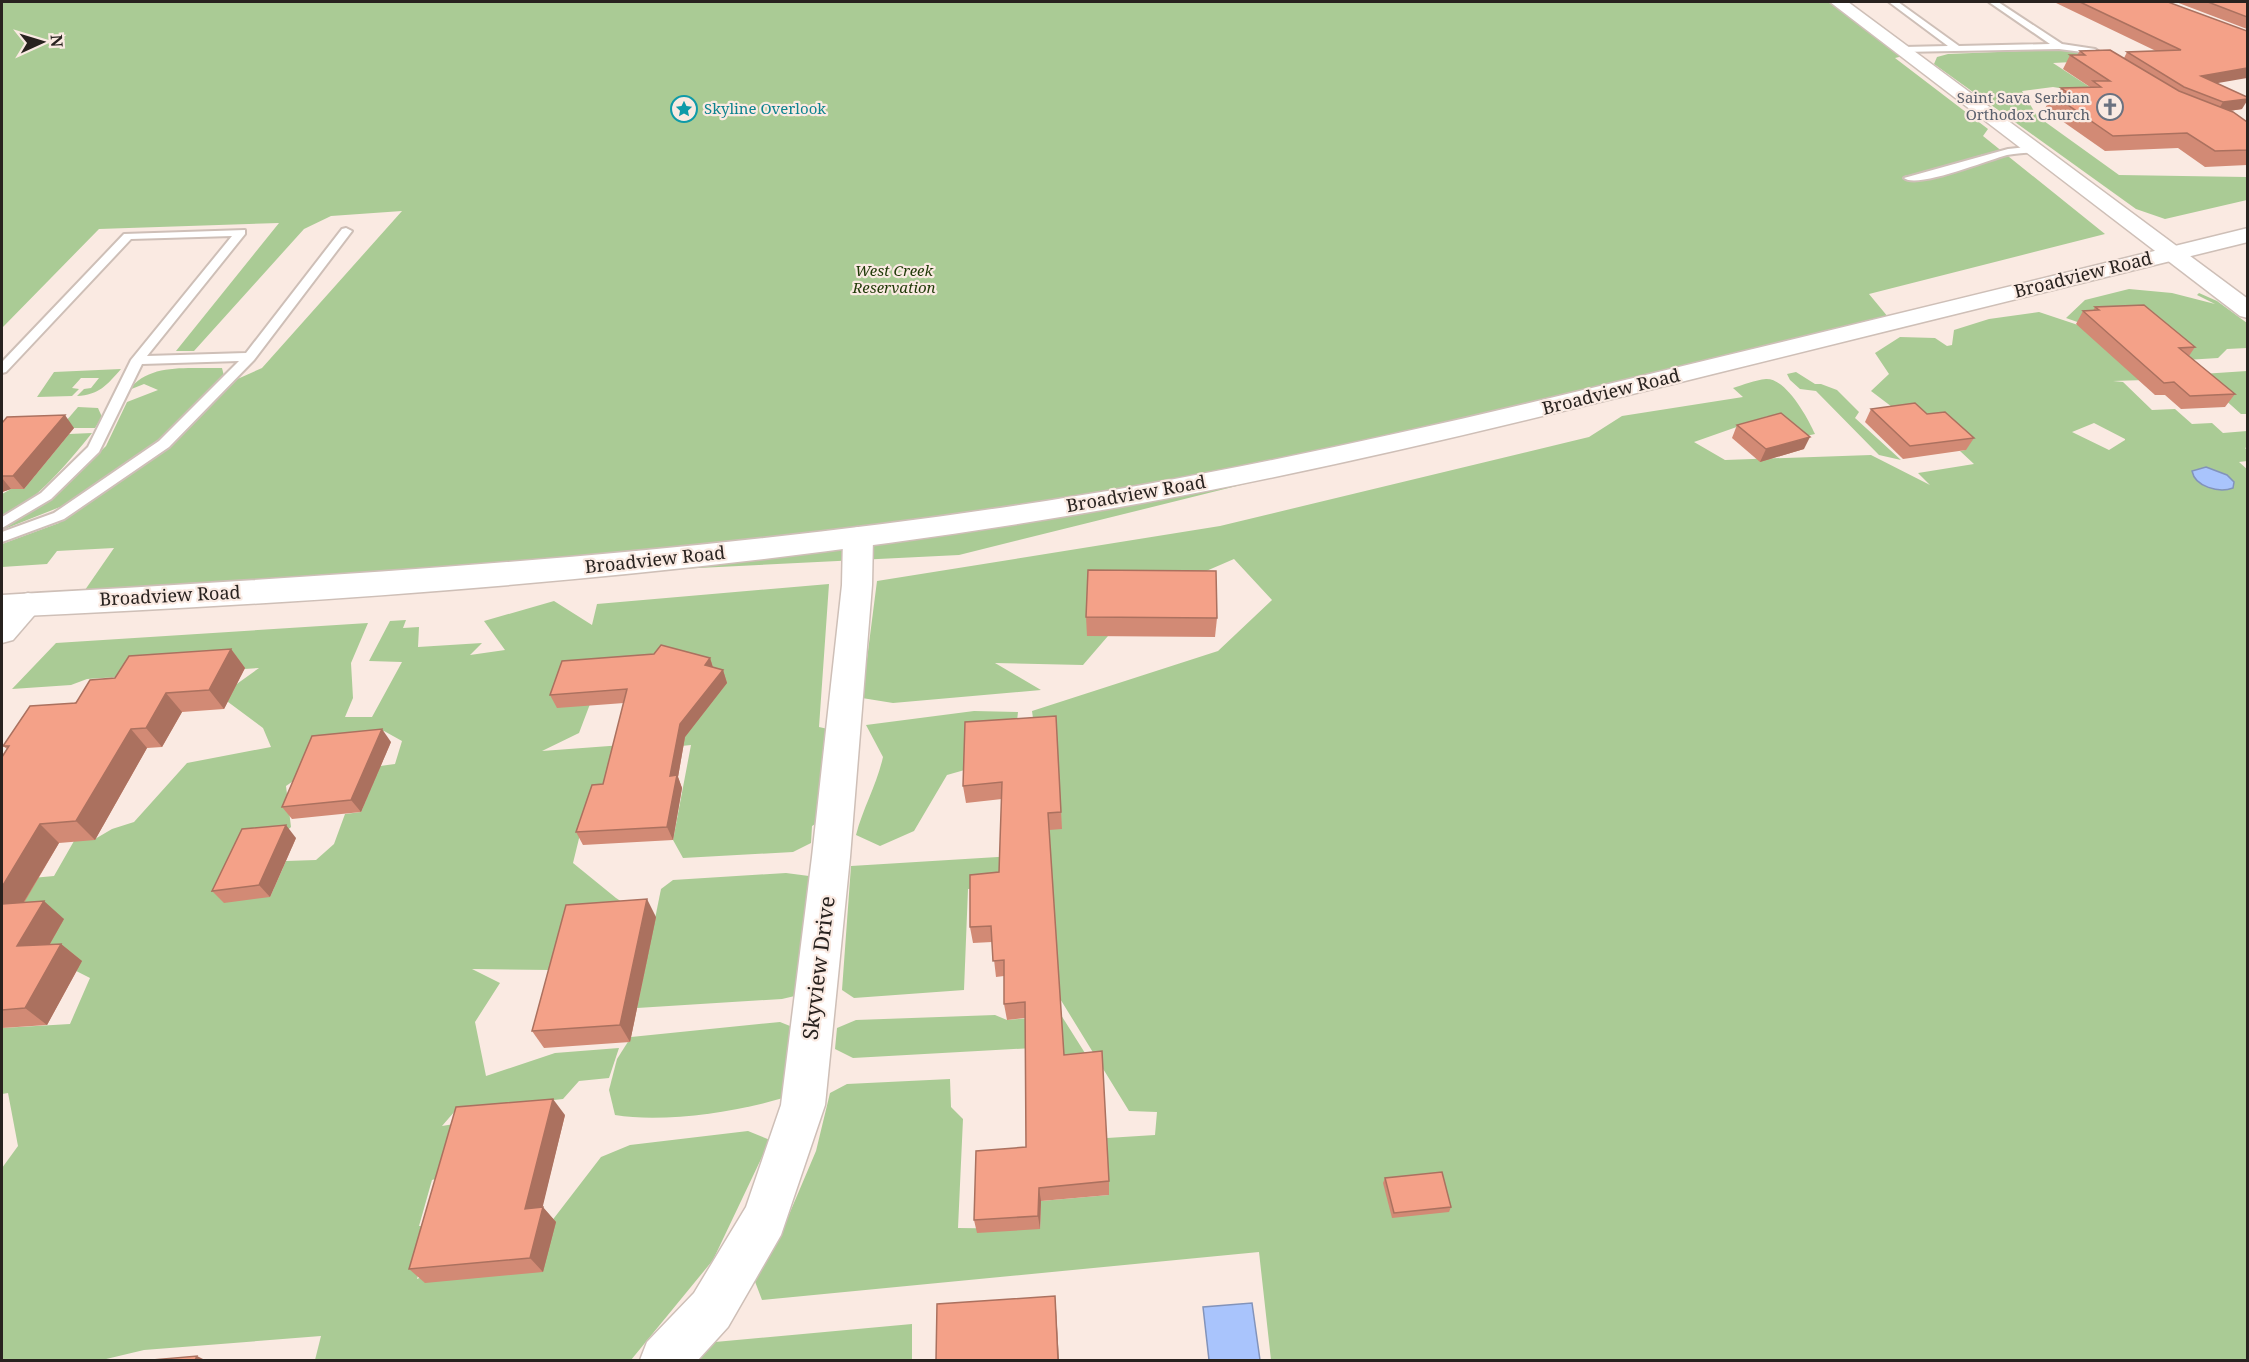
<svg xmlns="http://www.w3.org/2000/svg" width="2249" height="1362" viewBox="0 0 2249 1362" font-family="'Noto Serif',serif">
	<rect width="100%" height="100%" fill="#faeae2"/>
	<!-- green -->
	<g fill="#aacb95" fill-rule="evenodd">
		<path d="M 2,2 L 1836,2 L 1907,55 L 1895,58 L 1988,129 L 1983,136 L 2105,234 L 1869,294 L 1893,323 L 959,555 L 398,583 L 76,603 L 114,548 L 57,551 L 47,564 L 2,567 L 2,544 L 59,523 L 60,507 L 2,530 L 55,496 L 106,446 L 127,402 L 158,390 L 144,384 L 129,390 C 149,362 191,369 222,368 L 224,376 L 217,383 L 224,385 L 262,368 L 402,211 L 331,216 L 304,229 L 194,351 L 176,351 L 279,223 L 99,229 L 2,328 ZM 1984,154 L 1991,160 L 1949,175 L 1910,180 L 1904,176 L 1920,174 Z"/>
		<polygon points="2074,49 2092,61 2053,63 2102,95 2053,87 2022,91 2037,116 2119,175 2246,177 2247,200 2165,219 2136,209 1934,64 1937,57 1948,54"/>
		<polygon points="2129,289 2172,293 2215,304 2197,295 2199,293 2217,301 2247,323 2247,348 2227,349 2218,358 2186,360 2066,318 2085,300"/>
		<path d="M 2039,312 L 2090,329 L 2145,380 L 2113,381 L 2123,382 L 2152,410 L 2175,409 L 2192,424 L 2212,423 L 2223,433 L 2247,431 L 2247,447 L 2245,448 L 2247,450 L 2247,461 L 2239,462 L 2248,470 L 2247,1360 L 1271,1360 L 1259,1252 L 762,1300 L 754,1279 L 785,1224 L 816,1151 L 830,1093 L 847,1084 L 950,1079 L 951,1107 L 963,1119 L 958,1228 L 1040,1229 L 1041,1201 L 1109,1195 L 1107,1138 L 1155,1135 L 1157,1112 L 1129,1111 L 1043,971 L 1043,885 L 968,889 L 964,990 L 854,998 L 842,990 L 851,866 L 1045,854 L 1046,811 L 1032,711 L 1218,651 L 1272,600 L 1234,559 L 1139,600 L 1083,665 L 995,663 L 1041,690 L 893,703 L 862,698 L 877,581 L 1220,526 L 1589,437 L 1622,416 L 1743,397 L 1733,388 C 1743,385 1755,380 1766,379 C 1786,378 1808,418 1815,434 L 1797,438 L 1768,416 L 1694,442 L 1725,460 L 1871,455 L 1930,485 L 1918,473 L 1974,464 L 1960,451 L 1965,450 L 1900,413 L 1871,391 L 1889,374 L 1875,353 L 1900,337 L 1935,338 L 1947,346 L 1952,345 L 1954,330 L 1989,319 ZM 2094,423 L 2125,439 L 2125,440 L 2109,450 L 2072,432 Z"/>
		<path d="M 121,369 C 107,385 99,395 77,396 L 84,389 L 91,388 L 99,378 L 81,378 L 72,388 L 79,389 L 72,396 L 37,397 L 54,372 Z"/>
		<polygon points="2247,371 2247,414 2241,414 2213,389 2187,375"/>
		<polygon points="1796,372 1815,384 1821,384 1837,390 1859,412 1855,418 1901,460 1879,455 1816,391 1800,389 1790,380 1787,374"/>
		<polygon points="78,407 98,408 102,417 95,428 60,428"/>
		<path d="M 92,433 C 66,465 39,498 2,519 L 2,494 L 11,489 L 24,489 L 69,434 Z"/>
		<path d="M 829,584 L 819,727 L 828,729 L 823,819 L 812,826 L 811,843 L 793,852 L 683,858 L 673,840 L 691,745 L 622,752 L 583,822 L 573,863 L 616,898 L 639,913 L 550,970 L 472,969 L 500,983 L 475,1022 L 486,1076 L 555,1053 L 619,1048 L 609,1078 L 579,1081 L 563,1099 L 455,1111 L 442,1126 L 460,1123 L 445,1176 L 432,1180 L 419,1226 L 433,1226 L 417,1279 L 551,1222 L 601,1157 L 630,1145 L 748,1131 L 770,1140 L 713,1260 L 631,1360 L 315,1360 L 321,1336 L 144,1350 L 102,1360 L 2,1360 L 2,1168 L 18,1146 L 8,1093 L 2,1094 L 2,1028 L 70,1024 L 90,978 L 31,948 L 2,924 L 32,878 L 54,876 L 74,841 L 95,839 L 112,829 L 134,822 L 187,763 L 271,747 L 263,728 L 220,696 L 259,668 L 87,679 L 71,685 L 12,689 L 56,643 L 368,623 L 351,663 L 353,698 L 345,717 L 372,717 L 402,662 L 369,661 L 390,621 L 406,620 L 403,628 L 419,627 L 418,647 L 482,643 L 470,655 L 505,650 L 484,621 L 554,601 L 592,625 L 597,604 ZM 598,683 L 642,705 L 623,745 L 542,751 L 579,733 ZM 384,731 L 402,741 L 395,764 L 380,766 L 361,812 L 345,814 L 334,844 L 316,860 L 286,861 L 270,897 L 259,856 L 291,827 L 286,786 L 328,757 L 338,734 Z"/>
		<path d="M 974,711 L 1018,712 L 1016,730 L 982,765 L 947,775 L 914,831 L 880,846 L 856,835 C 863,808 877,784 883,757 L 866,725 Z"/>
		<polygon points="786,873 809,876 799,995 782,999 637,1008 661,889 673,880"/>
		<polygon points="995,1015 1007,1020 1061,1015 1090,1061 1033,1048 853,1058 835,1049 837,1028 856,1020"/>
		<path d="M 780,1022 L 795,1028 L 783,1098 C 736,1112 663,1123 615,1115 L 609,1090 L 617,1059 L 631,1037 Z"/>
		<polygon points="912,1324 912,1360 699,1360 715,1342"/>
	</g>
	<!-- water -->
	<g fill="#a9c4fc" stroke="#8293ba" stroke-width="1.5">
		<path d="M 2206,467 L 2227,475 L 2234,482 L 2233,488 C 2219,493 2195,487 2192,471 Z"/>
		<polygon points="1252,1303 1260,1360 1209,1360 1203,1307"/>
	</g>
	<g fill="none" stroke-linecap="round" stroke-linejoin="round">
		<defs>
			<g id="service">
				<polygon points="1889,2 1898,2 1959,46 2050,44 1989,2 1998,2 2062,44 2095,49 2112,61 2108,64 2090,53 2059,49 1901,52 1901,48 1904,47 1948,46"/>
				<path d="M 2036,146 L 2041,149 L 2040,151 C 2029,153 2018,153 2007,155 C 1988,160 1917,189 1904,178 L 2008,149 Z"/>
				<polygon points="346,228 352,231 254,360 169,447 64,519 2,542 2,532 54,513 159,441 239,361 142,364 99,452 51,499 2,528 2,517 41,493 88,447 131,360 232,236 131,239 6,372 2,373 2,362 124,234 245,230 245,234 147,356 246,353 342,229"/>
			</g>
			<g id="minor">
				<polygon points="858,527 868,530 873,537 872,585 850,857 825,1105 781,1235 728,1327 698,1360 640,1360 647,1342 694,1293 746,1207 781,1105 812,857 842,585 843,537 848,530"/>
				<polygon points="28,593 39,596 44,604 13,640 2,643 2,613 17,596"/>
			</g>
			<polygon id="tertiary" points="1830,2 1848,2 2248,299 2248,318 2240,316"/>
			<path id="primary" d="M 2248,228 L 2248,242 C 2069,286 1891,330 1713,374 C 1524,421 1334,468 1142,503 C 766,571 383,600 2,617 L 2,595 C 384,573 765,551 1142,485 C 1338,450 1531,403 1724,356 C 1899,314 2073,271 2248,228 Z"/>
		</defs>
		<!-- service casing -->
		<use href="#service" stroke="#cebfb7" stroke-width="4"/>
		<!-- minor casing -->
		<use href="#minor" stroke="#cebfb7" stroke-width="3"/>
		<!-- tertiary casing -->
		<use href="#tertiary" stroke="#cebfb7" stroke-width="3"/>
		<!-- primary casing -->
		<use href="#primary" stroke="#cebfb7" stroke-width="3"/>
		<!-- service -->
		<use href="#service" fill="#fff" fill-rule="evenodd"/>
		<!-- minor -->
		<use href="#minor" fill="#fff" fill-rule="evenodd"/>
		<!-- tertiary -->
		<use href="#tertiary" fill="#fff" fill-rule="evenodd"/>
		<!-- primary -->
		<use href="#primary" fill="#fff" fill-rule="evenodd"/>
	</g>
	<!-- wall -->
	<g fill="#d28a75">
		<polygon points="2054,2 2168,2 2217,83 2242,109 2229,111 2247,122 2247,165 2205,167 2178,148 2105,151 2045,109 2052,94 2058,94 2061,88 2090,87 2063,69 2070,55 2077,55 2080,51 2124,58 2127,52 2156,51"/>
		<polygon points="2176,2 2247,2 2247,29"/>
		<polygon points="2095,307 2195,347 2189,356 2235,394 2225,407 2181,409 2165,395 2155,395 2076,324 2083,311 2093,311"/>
		<polygon points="1871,409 1927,414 1974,438 1966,450 1903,459 1865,422"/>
		<polygon points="2,423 74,428 24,489 11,489 2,492"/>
		<polygon points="1737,425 1804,449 1760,462 1732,438"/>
		<polygon points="1086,617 1217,618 1215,637 1087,636"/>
		<polygon points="231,649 245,668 224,709 182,712 162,747 147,748 95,840 59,843 24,903 64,919 50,944 61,944 82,961 47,1025 2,1028 2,757 7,749 3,746 115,678"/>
		<polygon points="710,658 713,667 723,670 727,683 685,737 678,777 682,788 673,840 583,845 576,832 603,784 624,703 557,708 550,695"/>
		<polygon points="1056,716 1062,829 1049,830 1064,1055 1109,1181 1109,1195 1041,1201 1040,1229 977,1233 974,1220 1026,1147 1025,1018 1007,1020 1004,1004 1004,976 996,977 992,942 973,943 970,927 999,872 1002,799 966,803 963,786"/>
		<polygon points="391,742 361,812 292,819 282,807"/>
		<polygon points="296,838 270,897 224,903 212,891"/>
		<polygon points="656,917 630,1042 544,1048 532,1031"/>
		<polygon points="565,1115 542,1207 556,1222 543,1272 425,1283 409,1269"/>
		<polygon points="1385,1178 1451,1207 1449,1212 1392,1218 1383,1183"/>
	</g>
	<!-- shaded-wall -->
	<g fill="#ab715f">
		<polygon points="2247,68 2247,78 2195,87 2201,76"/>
		<polygon points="2247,99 2247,101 2242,109 2216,113 2223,102"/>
		<polygon points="65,415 74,428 24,489 13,476"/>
		<polygon points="1810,437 1804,449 1760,462 1766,449"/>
		<polygon points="2,478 11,489 2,492"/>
		<polygon points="231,649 245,668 224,709 209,690"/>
		<polygon points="710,658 714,671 705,665"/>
		<polygon points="723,670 727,683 685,737 678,777 682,788 673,840 667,827 670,776 680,724"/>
		<polygon points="166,693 182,712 162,747 146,728"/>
		<polygon points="131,729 147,748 95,840 76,821"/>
		<polygon points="382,729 391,742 361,812 351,800"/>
		<polygon points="40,824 59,843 11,923 2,915 2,887"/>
		<polygon points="286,825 296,838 270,897 259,885"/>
		<polygon points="647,899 656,917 630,1042 620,1025"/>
		<polygon points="44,901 64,919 39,963 17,946"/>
		<polygon points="61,944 82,961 47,1025 25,1008"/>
		<polygon points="553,1099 565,1115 539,1222 543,1207 556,1222 543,1272 530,1258 525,1209"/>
		<polygon points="1039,1188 1041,1201 1040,1229 1038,1216"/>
		<polygon points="1055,1296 1056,1309 1059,1360 1058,1360"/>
		<polygon points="197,1356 205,1360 195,1360"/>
	</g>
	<!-- building -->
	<g fill="#f4a188" stroke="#ab715f" stroke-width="1.5">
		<polygon points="2080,2 2168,2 2247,31 2247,68 2201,76 2247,97 2247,99 2223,102 2184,87 2127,52 2181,50"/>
		<polygon points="2208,2 2247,2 2247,17"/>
		<polygon points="2110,50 2179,91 2233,112 2247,122 2247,150 2215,151 2187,133 2113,136 2052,94 2068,93 2061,88 2101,87 2093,81 2110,81 2070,55 2085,55 2080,51"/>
		<polygon points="2144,305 2195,347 2179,348 2235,394 2190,396 2174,382 2164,383 2083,311 2099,310 2095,307"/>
		<polygon points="1915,403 1927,414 1945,412 1974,438 1910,446 1871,409"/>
		<polygon points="1781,413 1810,437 1766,449 1737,425"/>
		<polygon points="65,415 13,476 2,476 2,423 7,417"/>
		<polygon points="1088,570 1216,571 1217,618 1086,617"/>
		<polygon points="661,645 710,658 705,665 723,670 680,724 670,776 677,775 667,827 576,832 592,785 603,784 627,689 550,695 562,661 654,654"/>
		<polygon points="231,649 209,690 166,693 146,728 131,729 76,821 40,824 2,887 2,757 9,746 3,746 30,706 76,703 90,680 115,678 129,656"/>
		<polygon points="1056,716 1061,812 1048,813 1064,1055 1102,1051 1109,1181 1039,1188 1038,1216 974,1220 976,1151 1026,1147 1025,1002 1004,1004 1004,960 993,961 991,926 970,927 970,875 999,872 1002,782 963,786 965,722"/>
		<polygon points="382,729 351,800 282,807 312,736"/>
		<polygon points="286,825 259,885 212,891 242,829"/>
		<polygon points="647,899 620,1025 532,1031 566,905"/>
		<polygon points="44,901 17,946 61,944 25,1008 2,1010 2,904"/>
		<polygon points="553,1099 525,1209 543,1207 530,1258 409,1269 456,1107"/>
		<polygon points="1442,1172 1451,1207 1394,1213 1385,1178"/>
		<polygon points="1055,1296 1058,1360 936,1360 937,1304"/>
		<polygon points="197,1356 195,1360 152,1360"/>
	</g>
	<!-- icons -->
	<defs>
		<symbol id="church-ring" viewBox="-11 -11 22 22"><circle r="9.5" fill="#faeae2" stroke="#6b7280" stroke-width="1.5"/><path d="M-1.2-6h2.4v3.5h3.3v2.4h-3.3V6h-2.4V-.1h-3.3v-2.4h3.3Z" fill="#6b7280"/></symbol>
		<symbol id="sight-ring" viewBox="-11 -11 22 22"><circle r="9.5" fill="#faeae2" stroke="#0f9aa8" stroke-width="1.5"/><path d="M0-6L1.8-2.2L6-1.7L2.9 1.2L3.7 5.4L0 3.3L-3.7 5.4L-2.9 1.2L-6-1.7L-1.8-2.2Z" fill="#0f9aa8"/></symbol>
	</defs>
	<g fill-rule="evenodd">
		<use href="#church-ring" x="2095" y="92" width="30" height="30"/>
		<use href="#sight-ring" x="669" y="94" width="30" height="30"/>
	</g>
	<g text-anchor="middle" stroke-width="4.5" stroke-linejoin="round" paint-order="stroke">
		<!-- far-worship labels -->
		<g font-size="15" fill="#5b616d" stroke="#faeae2" text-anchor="end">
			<text x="2090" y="103">Saint Sava Serbian<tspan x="2090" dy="17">Orthodox Church</tspan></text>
		</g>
		<!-- far-culture labels -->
		<g font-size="15" fill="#0d838f" stroke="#faeae2" text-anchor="start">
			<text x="704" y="114">Skyline Overlook</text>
		</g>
		<!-- far-park labels -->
		<g font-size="15" font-style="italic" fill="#1f3907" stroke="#faeae2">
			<text x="894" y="276">West Creek<tspan x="894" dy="17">Reservation</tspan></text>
		</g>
		<!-- street labels -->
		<g font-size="18" fill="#28221f" stroke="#faeae2">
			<text transform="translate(2083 275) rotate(-14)" y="6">Broadview Road</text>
			<text transform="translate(1611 392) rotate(-14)" y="6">Broadview Road</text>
			<text transform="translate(1136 494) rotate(-10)" y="6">Broadview Road</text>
			<text transform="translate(655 560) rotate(-6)" y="6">Broadview Road</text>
			<text transform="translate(170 596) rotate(-3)" y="6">Broadview Road</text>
		</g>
		<!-- near-street labels -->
		<g font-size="21" fill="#28221f" stroke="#faeae2">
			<text transform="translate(819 968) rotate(-83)" y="7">Skyview Drive</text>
		</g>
	</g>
	<!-- border -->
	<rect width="2249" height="1362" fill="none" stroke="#28221f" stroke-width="6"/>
	<!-- north arrow -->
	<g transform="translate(42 42) rotate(86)" stroke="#faeae2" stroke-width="4.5" paint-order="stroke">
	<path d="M0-4.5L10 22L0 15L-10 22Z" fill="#28221f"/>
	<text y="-9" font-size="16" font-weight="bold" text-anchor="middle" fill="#28221f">N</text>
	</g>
</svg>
